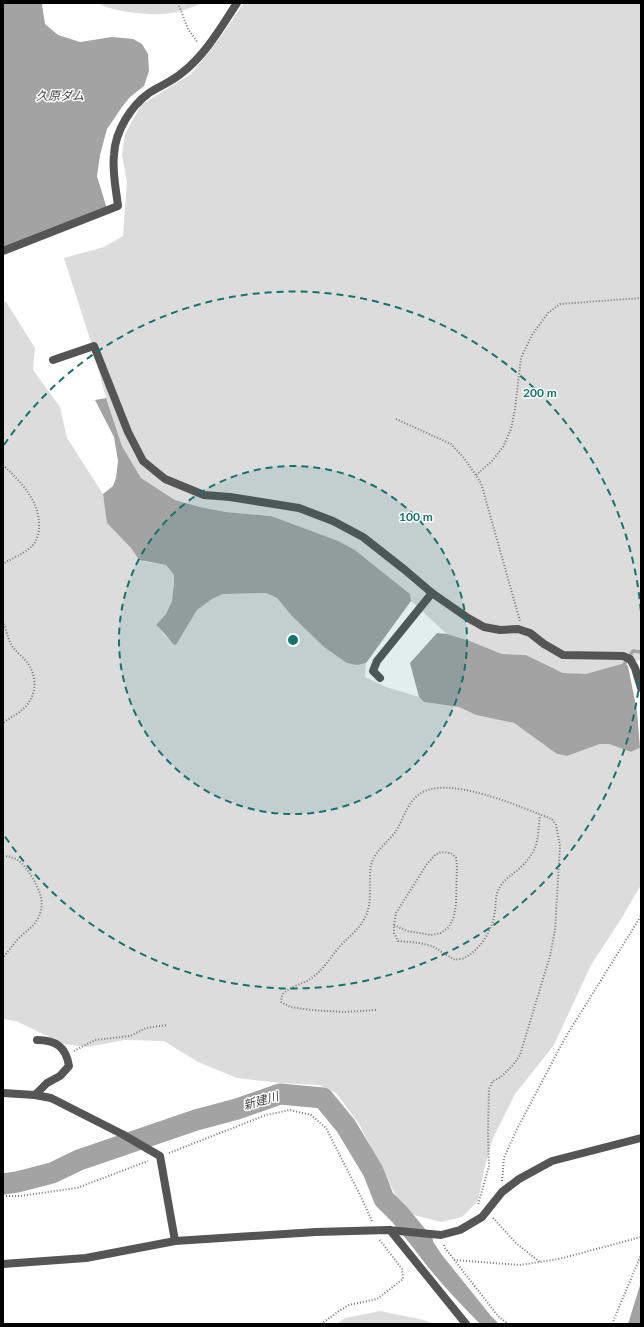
<svg xmlns="http://www.w3.org/2000/svg" width="644" height="1327" viewBox="0 0 644 1327" font-family="Lato,'Noto Sans JP',sans-serif">
	<rect width="100%" height="100%" fill="#fff"/>
	<!-- green -->
	<g fill="#dcdcdc">
		<path d="M 98,3 L 203,3 C 194,6 186,10 177,12 C 157,16 137,14 118,10 C 110,8 104,7 98,3 Z"/>
		<polygon points="244,3 641,3 641,660 625,663 586,675 563,673 526,655 502,654 470,641 447,634 411,601 410,594 355,550 271,516 226,512 200,507 175,500 141,478 122,446 106,398 90,339 64,258 104,247 123,236 127,182 122,155 125,134 141,105 191,74 214,46"/>
		<path d="M 3,302 L 6,302 L 35,348 L 33,370 L 60,407 L 67,438 L 103,494 L 108,523 L 131,548 L 139,560 L 145,562 L 166,565 L 174,575 L 174,584 L 172,601 L 166,614 L 156,625 C 161,630 171,644 176,645 L 197,610 L 212,599 L 223,594 L 266,593 L 277,598 L 292,616 L 324,647 L 357,665 L 366,663 L 365,677 L 386,687 L 419,697 L 424,702 L 459,707 L 476,715 L 514,723 L 557,754 L 567,756 L 600,744 L 609,744 L 631,752 L 641,748 L 641,885 L 621,919 L 591,965 L 554,1045 L 515,1094 L 493,1138 L 484,1170 L 478,1201 L 462,1217 L 441,1222 L 414,1215 L 398,1200 L 359,1124 L 336,1093 L 319,1085 L 280,1083 L 237,1078 L 198,1062 L 164,1041 L 125,1040 L 87,1047 L 64,1044 L 16,1021 L 3,1019 Z"/>
		<polygon points="380,1311 424,1320 434,1324 337,1324 345,1318"/>
	</g>
	<!-- water -->
	<g fill="#a3a3a3">
		<polygon points="3,3 43,3 42,5 45,24 58,35 80,42 112,37 133,39 142,44 148,54 149,71 144,86 130,97 122,107 107,129 100,155 97,176 107,209 3,249"/>
		<polygon points="106,398 122,446 141,478 175,500 200,507 226,512 271,516 338,541 355,550 410,594 411,601 366,663 357,665 347,663 324,647 292,616 277,598 266,593 223,594 212,599 197,610 176,645 173,644 164,633 156,625 166,614 172,601 174,584 174,575 166,565 139,560 131,548 107,523 103,494 113,486 116,478 118,461 114,437 95,400"/>
		<polygon points="437,633 447,634 470,641 502,654 526,655 563,673 586,674 625,663 628,666 637,711 640,748 631,752 609,744 600,744 567,756 557,754 514,723 476,715 459,707 424,702 419,697 410,663"/>
		<path d="M 397,1221 L 420,1224 L 436,1246 L 442,1255 L 491,1316 L 499,1324 L 480,1324 C 449,1292 418,1260 397,1221 Z"/>
		<polygon points="641,1282 641,1324 628,1324"/>
	</g>
	<g fill="none" stroke-linecap="round" stroke-linejoin="round">
		<!-- stream -->
		<polyline stroke="#a3a3a3" stroke-width="3.5" points="623,666 633,651 641,652"/>
		<!-- river -->
		<polyline stroke="#a3a3a3" stroke-width="21" points="3,1184 17,1182 52,1173 79,1160 196,1120 237,1109 280,1094 323,1098 346,1126 373,1171 384,1199 400,1215 423,1243"/>
		<!-- path -->
		<g stroke="#777" stroke-width="2" stroke-dasharray="1 2" stroke-linecap="butt">
			<polyline points="178,3 188,29 198,43"/>
			<polyline points="396,419 451,444 464,458 481,483 520,621"/>
			<path d="M 3,465 C 21,482 40,501 39,527 C 39,533 37,541 32,546 C 24,554 12,558 3,564"/>
			<polyline points="476,475 492,461 503,447 511,429 515,409 521,358 532,335 548,313 560,304 641,298"/>
			<path d="M 3,621 C 6,628 7,637 11,644 C 15,652 24,657 29,665 C 38,680 36,697 23,709 C 17,715 9,718 3,723"/>
			<path d="M 3,856 C 16,856 23,863 30,874 C 39,888 47,904 37,920 C 33,927 25,932 19,938 C 13,944 9,951 3,957"/>
			<path d="M 394,925 L 407,931 L 431,935 L 441,933 L 449,927 L 454,916 L 456,904 L 457,866 L 456,858 L 451,853 L 441,852 L 435,855 L 427,864 L 396,913 L 394,925 L 394,933 L 398,941 L 420,943 L 432,946 L 455,960 C 458,959 463,959 466,957 C 482,948 493,928 495,911 C 496,903 495,894 500,887 C 505,878 515,873 522,866 C 540,848 537,838 540,815"/>
			<path d="M 376,1010 L 345,1012 L 311,1010 L 290,1007 L 281,1002 C 281,1001 282,996 282,996 C 285,988 303,984 310,979 C 323,971 331,956 341,945 C 347,939 353,934 358,928 C 373,910 369,898 370,877 C 370,872 370,867 372,862 C 376,850 389,841 396,831 C 404,818 407,802 421,793 C 451,775 522,808 552,819 L 556,825 L 560,846 L 555,930 L 550,956 L 520,1055 L 513,1065 L 501,1077 L 493,1081 L 489,1089 L 488,1134 L 489,1166 L 478,1205"/>
			<polyline points="74,1051 95,1040 130,1036 146,1028 168,1025"/>
			<polyline points="169,1153 266,1115 290,1110 311,1115 326,1128 361,1197 372,1221"/>
			<polyline points="502,1181 504,1158 516,1131 565,1038 641,916"/>
			<polyline points="3,1196 20,1196 77,1188 148,1161"/>
			<polyline points="493,1218 517,1244 540,1262"/>
			<polyline points="444,1245 445,1248 498,1316 508,1324"/>
			<polyline points="454,1260 520,1265 559,1259 641,1237"/>
			<polyline points="321,1324 339,1311 349,1305 377,1299 403,1279 402,1269 379,1239"/>
			<polyline points="612,1324 641,1255"/>
		</g>
		<!-- street -->
		<g stroke="#555" stroke-width="8">
			<path d="M 3,251 L 118,206 C 116,189 112,171 114,155 C 115,131 131,106 149,93 C 160,86 173,81 183,72 C 206,54 221,27 237,3"/>
			<polyline points="53,360 94,346 128,432 143,461 165,479 204,495 230,497 299,508 333,521 363,537 405,570 432,593 468,618 484,627 500,630 518,629 530,633 544,644 563,655 623,656 630,659 635,668 641,688"/>
			<polyline points="380,678 373,671 377,661 432,593"/>
			<polyline points="3,1093 35,1095 51,1098 122,1134 160,1156 175,1241"/>
			<path d="M 35,1095 L 47,1083 L 60,1076 L 69,1066 C 66,1047 56,1040 37,1040"/>
			<polyline points="390,1230 466,1324"/>
			<polyline points="3,1264 86,1258 175,1241 316,1232 388,1230 441,1235 460,1230 482,1217 502,1192 519,1179 552,1161 641,1138"/>
		</g>
	</g>
	<!-- distance rings -->
	<circle cx="293" cy="640" r="174" fill="#0f766e" fill-opacity=".12"/>
	<g fill="none" stroke="#0f766e" stroke-width="2" stroke-dasharray="7 5">
		<circle cx="293" cy="640" r="174"/>
		<path d="M641 667A349 349 0 0 1 4 835M4 445A349 349 0 0 1 641 613"/>
	</g>
	<g text-anchor="middle" stroke-width="3" stroke-linejoin="round" paint-order="stroke">
		<!-- water labels -->
		<g font-size="12" font-style="italic" fill="#444" stroke="#fff">
			<text x="60" y="100">久原ダム</text>
			<text transform="translate(261 1101) rotate(-16)" y="4">新建川</text>
		</g>
	</g>
	<circle cx="293" cy="640" r="6" fill="#0f766e" stroke="#fff" stroke-width="2"/>
	<g font-size="12" text-anchor="middle" font-weight="bold" fill="#0f766e" stroke="#fff" stroke-width="3" stroke-linejoin="round" paint-order="stroke">
		<text x="540" y="397">200 m</text>
		<text x="416" y="521">100 m</text>
	</g>
	<!-- border -->
	<rect width="644" height="1327" fill="none" stroke="#000000" stroke-width="8"/>
</svg>
